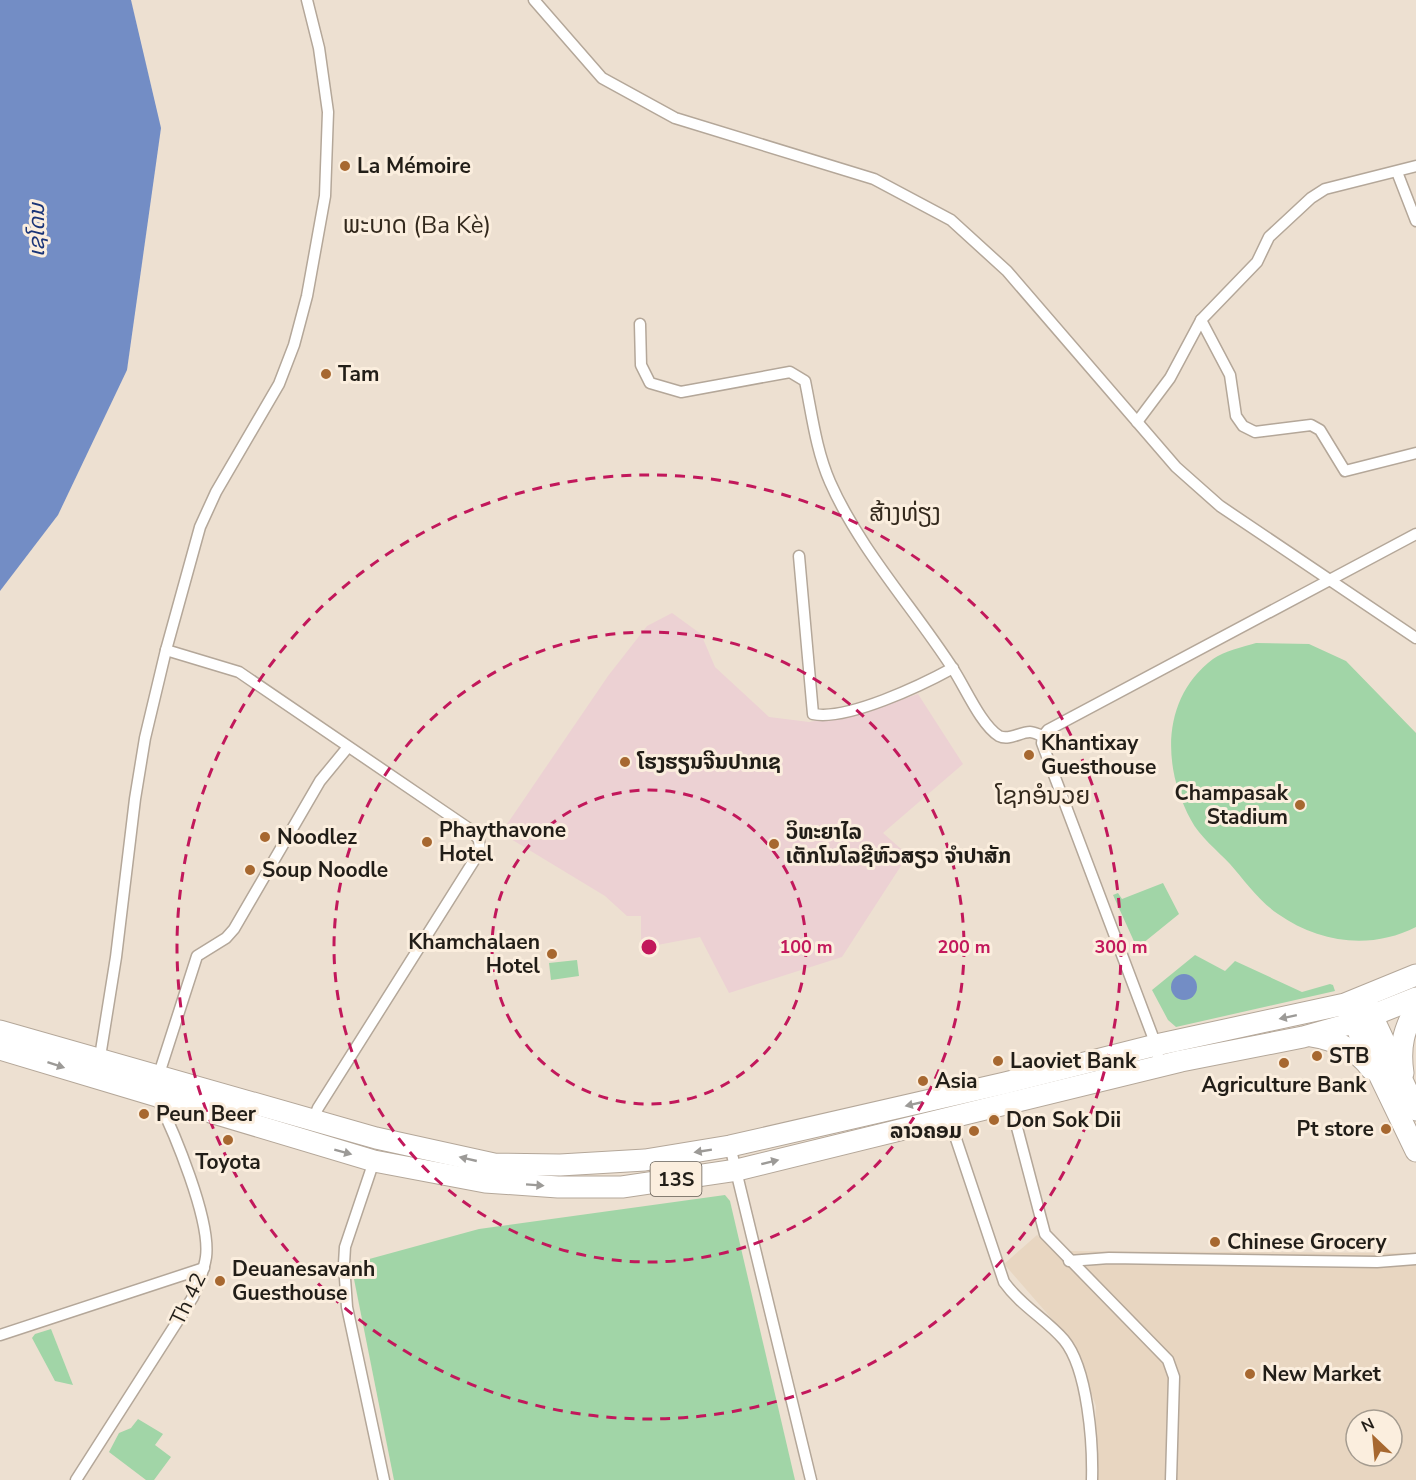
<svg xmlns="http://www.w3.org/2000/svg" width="1416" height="1480" viewBox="0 0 1416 1480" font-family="'Nunito Sans','Noto Sans Lao',sans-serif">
	<rect width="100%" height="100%" fill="#ede0d1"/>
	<!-- built -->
	<path fill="#e8d6c1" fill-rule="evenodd" d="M 1037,1235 L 1053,1251 L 1416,1253 L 1416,1480 L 1093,1480 L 1096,1406 L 1072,1342 L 1004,1264 ZM 1356,1420 L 1392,1420 L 1392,1456 L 1356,1456 Z"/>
	<!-- education -->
	<polygon fill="#ecd1d3" points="672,613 701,634 715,667 769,717 809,722 864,712 918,694 963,764 883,833 908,855 842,957 729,993 700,937 641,948 641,916 627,916 605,896 501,833 608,676 647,626"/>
	<!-- green -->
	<g fill="#a1d5a7">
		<path d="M 1256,643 L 1309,644 L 1346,661 L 1416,733 L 1416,927 C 1371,950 1319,943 1278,914 C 1260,902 1244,880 1230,864 C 1218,851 1199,836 1191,820 C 1162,767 1161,698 1213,659 C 1224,651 1243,647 1256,643 Z"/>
		<polygon points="1163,883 1179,914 1137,948 1113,895 1118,893 1122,899"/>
		<polygon points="1195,955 1225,971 1235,961 1302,992 1330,984 1333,985 1335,991 1176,1027 1168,1020 1152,990"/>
		<polygon points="577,960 579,976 551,980 549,963"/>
		<polygon points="725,1195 730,1201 795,1480 394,1480 351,1264 479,1229"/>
		<polygon points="51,1329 73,1385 55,1381 32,1338 35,1334"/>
		<polygon points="138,1419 163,1434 155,1445 171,1457 154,1480 146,1480 109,1452 119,1433 131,1428"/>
	</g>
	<!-- water -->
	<g fill="#738dc5">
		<polygon points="0,0 131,0 161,128 127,370 58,515 0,591"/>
		<circle cx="1184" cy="987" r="13"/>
	</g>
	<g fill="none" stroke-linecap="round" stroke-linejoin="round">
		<defs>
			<g id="street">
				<polyline points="534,0 602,78 675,118 874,179 951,220 1007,271 1176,467 1220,506 1416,638"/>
				<polyline points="1397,172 1416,221"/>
				<polyline points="1201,320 1230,375 1236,416 1243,426 1255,432 1311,425 1320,430 1345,471 1416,453"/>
				<path d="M 640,324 L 641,365 L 650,383 L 681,392 L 790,372 L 805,381 C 812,415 816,450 830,482 C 860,550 913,607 953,669 C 965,687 981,725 999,736 C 1009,741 1020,732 1030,732 C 1034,732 1039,735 1043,736"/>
				<polyline points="1137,422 1170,378 1201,320 1257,262 1269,237 1311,198 1325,189 1416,166"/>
				<path d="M 799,556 L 813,714 C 847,721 922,685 953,668"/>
				<polyline points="166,650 239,672 471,830 479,840 480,851 318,1108 312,1122"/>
				<polyline points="99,1063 116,957 135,799 145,738 166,650 200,527 216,492 279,384 294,345 307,296 325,196 328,112 319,48 307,0"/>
				<polyline points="1160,1067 1156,1045 1042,743 1043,736 1048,730 1416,534"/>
				<polyline points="158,1077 197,956 226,938 234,929 320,781 348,747"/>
				<polyline points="1010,1101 1045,1234 1168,1360 1174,1377 1171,1480"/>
				<path d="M 949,1118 L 1004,1282 C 1021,1306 1046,1319 1064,1340 C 1088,1369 1093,1444 1092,1480"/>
				<polyline points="730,1146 811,1480"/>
				<polyline points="374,1161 345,1247 344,1264 347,1307 384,1480"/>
				<polyline points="1069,1261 1109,1258 1377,1262 1416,1259"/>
				<polyline points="0,1335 204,1268"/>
				<path d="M 76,1480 L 193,1297 C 198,1284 204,1271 206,1257 C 211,1220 174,1132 157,1098"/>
			</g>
			<g id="highway">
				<polyline points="1367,1005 1416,1110"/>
				<polyline points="1348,1010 1416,1151"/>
				<polyline points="0,1031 376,1138 494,1164 560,1165 645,1160 730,1146 1005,1083 1156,1045 1345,1004 1416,975"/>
				<path d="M 1311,1036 C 1335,1040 1357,1049 1371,1069"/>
				<polyline points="0,1049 374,1161 485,1182 558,1187 622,1187 737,1170 1181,1061 1303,1037 1353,1023 1416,998"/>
				<path d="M 1403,1073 C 1399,1046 1404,1030 1416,1007"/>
			</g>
		</defs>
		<!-- street casing -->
		<use href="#street" stroke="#b4a799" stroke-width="13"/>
		<!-- highway casing -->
		<use href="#highway" stroke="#b4a799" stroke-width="23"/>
		<!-- street -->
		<use href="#street" stroke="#fff" stroke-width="10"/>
		<!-- highway -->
		<use href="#highway" stroke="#fff" stroke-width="21"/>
	</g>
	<!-- one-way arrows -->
	<defs><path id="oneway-solid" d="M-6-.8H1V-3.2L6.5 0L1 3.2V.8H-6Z" transform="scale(1.5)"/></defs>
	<g fill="#9c9a97">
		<use href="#oneway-solid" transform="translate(1288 1017) rotate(168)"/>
		<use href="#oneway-solid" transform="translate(56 1065) rotate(18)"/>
		<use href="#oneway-solid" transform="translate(914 1104) rotate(167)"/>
		<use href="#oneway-solid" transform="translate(703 1151) rotate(171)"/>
		<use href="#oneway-solid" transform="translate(343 1152) rotate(15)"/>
		<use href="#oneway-solid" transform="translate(468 1159) rotate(-167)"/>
		<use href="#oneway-solid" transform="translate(770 1162) rotate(-14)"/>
		<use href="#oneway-solid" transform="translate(535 1185) rotate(4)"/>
	</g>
	<!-- distance rings -->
	<g fill="none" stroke="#c2185b" stroke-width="3" stroke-dasharray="10 8">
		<circle cx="649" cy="947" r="157"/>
		<circle cx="649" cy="947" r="315"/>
		<circle cx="649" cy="947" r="472"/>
	</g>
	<!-- markers -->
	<g fill="#a76830" stroke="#fbeede" stroke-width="2">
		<circle cx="345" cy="166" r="6"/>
		<circle cx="326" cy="374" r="6"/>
		<circle cx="1029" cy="755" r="6"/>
		<circle cx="625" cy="762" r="6"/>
		<circle cx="1300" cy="805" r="6"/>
		<circle cx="265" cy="837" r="6"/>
		<circle cx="427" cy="842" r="6"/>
		<circle cx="774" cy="844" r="6"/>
		<circle cx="250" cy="870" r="6"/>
		<circle cx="552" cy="954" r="6"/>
		<circle cx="1317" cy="1056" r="6"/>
		<circle cx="998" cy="1061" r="6"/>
		<circle cx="1284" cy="1063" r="6"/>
		<circle cx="923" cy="1081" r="6"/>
		<circle cx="144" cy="1114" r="6"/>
		<circle cx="994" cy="1120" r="6"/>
		<circle cx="1386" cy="1129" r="6"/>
		<circle cx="974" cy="1131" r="6"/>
		<circle cx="228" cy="1140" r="6"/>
		<circle cx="1215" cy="1242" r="6"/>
		<circle cx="220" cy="1281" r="6"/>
		<circle cx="1250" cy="1374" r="6"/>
	</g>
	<g text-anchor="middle" stroke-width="6" stroke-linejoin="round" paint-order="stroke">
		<!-- shield labels -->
		<rect fill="#fbeede" stroke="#635c53" stroke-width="1.5" x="650.5" y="1162" width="51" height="34" rx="4.5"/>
		<g font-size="20" font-weight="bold" fill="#221e18">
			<text x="676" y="1186">13S</text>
		</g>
		<!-- poi labels -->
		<g font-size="21" font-weight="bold" fill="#221e18" stroke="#fbeede" text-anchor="start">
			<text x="357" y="173">La Mémoire</text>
			<text x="338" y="381">Tam</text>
			<text x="1041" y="750">Khantixay<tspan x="1041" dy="24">Guesthouse</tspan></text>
			<text x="637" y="769">ໂຮງຮຽນຈີນປາກເຊ</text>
			<text x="1288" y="800" text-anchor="end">Champasak<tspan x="1288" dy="24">Stadium</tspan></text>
			<text x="439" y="837">Phaythavone<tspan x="439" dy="24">Hotel</tspan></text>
			<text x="786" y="839">ວິທະຍາໄລ<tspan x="786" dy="24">ເຕັກໂນໂລຊີຫົວສຽວ ຈຳປາສັກ</tspan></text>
			<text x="277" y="844">Noodlez</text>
			<text x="262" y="877">Soup Noodle</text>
			<text x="540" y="949" text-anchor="end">Khamchalaen<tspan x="540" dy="24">Hotel</tspan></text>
			<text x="1329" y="1063">STB</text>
			<text x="1010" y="1068">Laoviet Bank</text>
			<text x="935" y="1088">Asia</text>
			<text x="1284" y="1092" text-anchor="middle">Agriculture Bank</text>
			<text x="156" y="1121">Peun Beer</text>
			<text x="1006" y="1127">Don Sok Dii</text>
			<text x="1374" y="1136" text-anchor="end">Pt store</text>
			<text x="962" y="1138" text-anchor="end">ລາວຄອມ</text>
			<text x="228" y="1169" text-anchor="middle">Toyota</text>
			<text x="1227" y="1249">Chinese Grocery</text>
			<text x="232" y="1276">Deuanesavanh<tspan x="232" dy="24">Guesthouse</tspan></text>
			<text x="1262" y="1381">New Market</text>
		</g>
		<!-- street labels -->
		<g font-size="21" fill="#221e18" stroke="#fbeede">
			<text transform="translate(188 1299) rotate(-64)" y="7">Th 42</text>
		</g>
		<!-- water labels -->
		<g font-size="22" font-style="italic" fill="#193477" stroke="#fbeede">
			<text transform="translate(36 230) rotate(-90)" y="8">ເຊໂດນ</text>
		</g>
		<!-- quarter labels -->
		<g font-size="24" fill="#33291d" stroke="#fbeede">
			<text x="417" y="233">ພະບາດ (Ba Kè)</text>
			<text x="905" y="521">ສ້າງທ່ຽງ</text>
			<text x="1043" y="804">ໂຊກອໍນວຍ</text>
		</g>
	</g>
	<circle cx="649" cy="947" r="9" fill="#c2185b" stroke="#fbeede" stroke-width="3"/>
	<g font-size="18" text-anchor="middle" font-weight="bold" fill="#c2185b" stroke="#fbeede" stroke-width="6" stroke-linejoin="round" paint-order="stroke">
		<text x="806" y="953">100 m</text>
		<text x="964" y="953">200 m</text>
		<text x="1121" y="953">300 m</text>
	</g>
	<!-- north arrow -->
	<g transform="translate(1374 1438) rotate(334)"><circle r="28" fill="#fbeede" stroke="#a49b8f" stroke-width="1.5"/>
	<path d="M0-4.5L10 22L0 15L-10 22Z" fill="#a76830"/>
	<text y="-9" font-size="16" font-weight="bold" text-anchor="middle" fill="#221e18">N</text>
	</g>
</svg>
